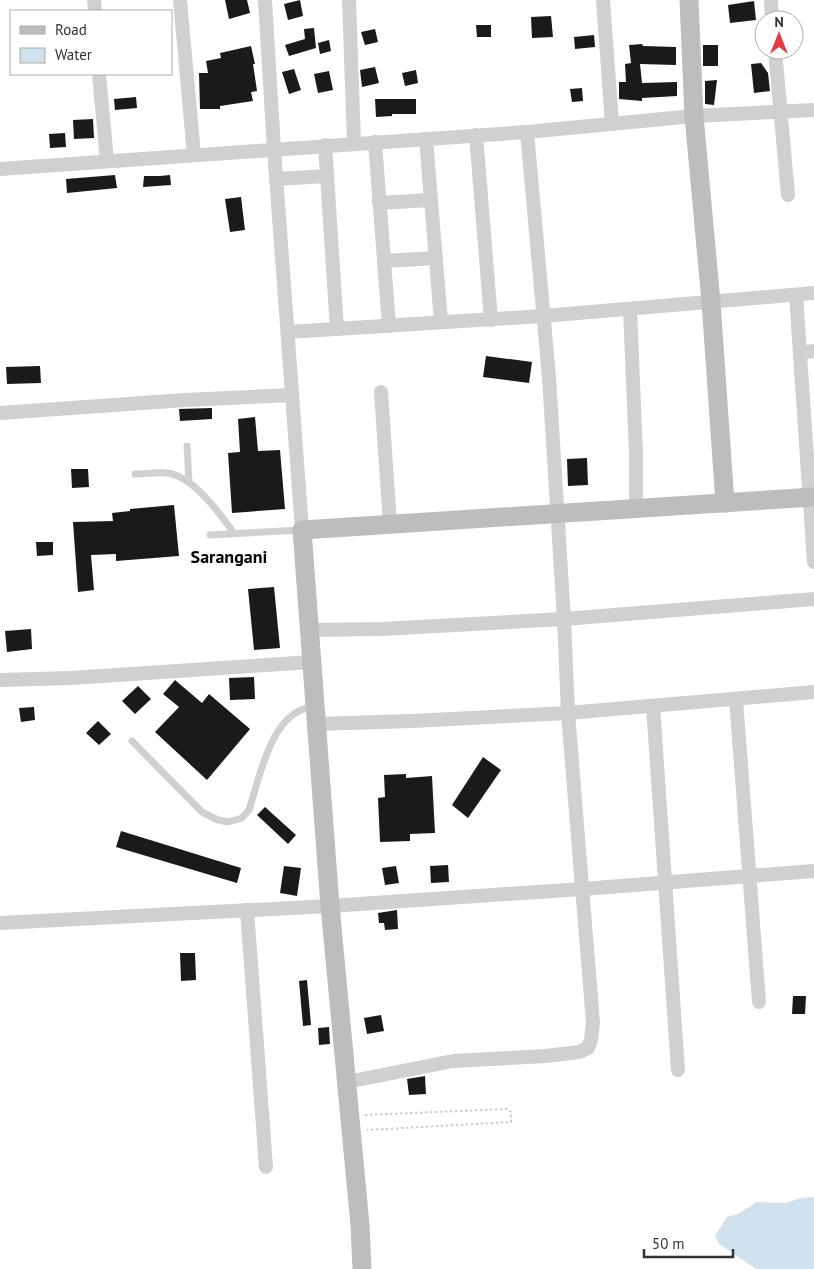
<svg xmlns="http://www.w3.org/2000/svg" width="814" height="1269" viewBox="0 0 814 1269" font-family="'PT Sans',sans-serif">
	<rect width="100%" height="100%" fill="#fff"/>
	<!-- water -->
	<polygon fill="#cfe2ee" points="814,1197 814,1269 756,1269 719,1244 715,1236 727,1217 738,1214 757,1202 786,1203 801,1198"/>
	<!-- building -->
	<g fill="#1a1a1a">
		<polygon points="225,0 247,0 250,13 229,19"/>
		<polygon points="300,0 303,16 288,20 284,4"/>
		<polygon points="754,1 756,20 730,23 728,5"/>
		<polygon points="551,16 553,37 532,38 531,17"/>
		<polygon points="476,25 491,25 491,37 477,37"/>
		<polygon points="314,28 316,48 289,56 285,45 305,39 304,29"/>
		<polygon points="375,29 378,42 365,45 361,32"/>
		<polygon points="594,35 595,47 575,49 574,37"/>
		<polygon points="329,40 331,51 320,54 318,43"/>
		<polygon points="642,44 643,46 676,47 676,65 640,64 642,83 677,82 677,96 642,98 642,101 619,99 619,82 626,82 625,64 631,63 629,45"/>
		<rect x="703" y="45" width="15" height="21"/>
		<polygon points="251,46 255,64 253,64 257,91 251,92 253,101 220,106 220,109 200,109 199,73 208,73 206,61 221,58 220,53"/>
		<polygon points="761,63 768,73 770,91 754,93 751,64"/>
		<polygon points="375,67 379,83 362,87 360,70"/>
		<polygon points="294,69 301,90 289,94 282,72"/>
		<polygon points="416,70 418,83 405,86 402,73"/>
		<polygon points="329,71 333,90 318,93 314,74"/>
		<polygon points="717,80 714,105 705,104 705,81"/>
		<polygon points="582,88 583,101 572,102 570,89"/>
		<polygon points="136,97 137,108 115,110 114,99"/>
		<polygon points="375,99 416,99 416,114 392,114 392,116 376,117"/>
		<polygon points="93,119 94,138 74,139 73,120"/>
		<polygon points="65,133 66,147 50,148 49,134"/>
		<polygon points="115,175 117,188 67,193 66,179"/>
		<polygon points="170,175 171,185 143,187 144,176 160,176"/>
		<polygon points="241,197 245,230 230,232 225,199"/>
		<polygon points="486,356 532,362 529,383 483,377"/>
		<polygon points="40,366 41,383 7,384 6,367"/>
		<polygon points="212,408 212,419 180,421 179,409"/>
		<polygon points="255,417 258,451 280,450 285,509 232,513 228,453 240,452 238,419"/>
		<polygon points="587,458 588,485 568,486 567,459"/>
		<polygon points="71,469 88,469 89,487 72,488"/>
		<polygon points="174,505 179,556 116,561 116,554 91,555 94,590 78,592 73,522 113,521 112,513 130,511 130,509"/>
		<polygon points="36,542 53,542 53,555 37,556"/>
		<polygon points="274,587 280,648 254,650 248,589"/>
		<polygon points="31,629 32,649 7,652 5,631"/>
		<polygon points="254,677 255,699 230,700 229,678"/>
		<polygon points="175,680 202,703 209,694 250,729 207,780 155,732 179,707 163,694"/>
		<polygon points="138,686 151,699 135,714 122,701"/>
		<polygon points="34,707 35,720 21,722 19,708"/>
		<polygon points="98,721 111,734 99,745 86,733"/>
		<polygon points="483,757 501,770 468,818 452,805"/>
		<polygon points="406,774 406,778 432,776 435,833 410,834 410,841 380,842 378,798 385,797 384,775"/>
		<polygon points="265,807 296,835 288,844 257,815"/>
		<polygon points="121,831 241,868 237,883 116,847"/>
		<polygon points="448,865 449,882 431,883 430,866"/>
		<polygon points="284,866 301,868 297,896 280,893"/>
		<polygon points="396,866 399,883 385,885 382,868"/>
		<polygon points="397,910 398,929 385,930 384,923 379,923 378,913"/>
		<polygon points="180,953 195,953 196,980 181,981"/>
		<polygon points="307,980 311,1025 303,1026 299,981"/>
		<polygon points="793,996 806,996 805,1014 792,1014"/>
		<polygon points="381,1015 384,1031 367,1034 364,1018"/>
		<polygon points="329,1027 330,1044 319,1045 318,1028"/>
		<polygon points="425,1076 426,1094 409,1095 407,1079"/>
	</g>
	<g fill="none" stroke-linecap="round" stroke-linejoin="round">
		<!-- path -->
		<polyline stroke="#cdcdcd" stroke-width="2" stroke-dasharray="2.5 2.5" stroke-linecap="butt" points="365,1115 507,1109 511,1112 511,1122 367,1130"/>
		<!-- lane -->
		<g stroke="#d0d0d0" stroke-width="7">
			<polyline points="187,446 189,482"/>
			<path d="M 135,474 C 145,474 156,472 166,473 C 193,475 219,513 234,533"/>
			<polyline points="210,535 302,530"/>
			<path d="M 132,741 L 202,812 L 218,820 L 228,822 L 242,818 L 249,810 C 260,776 272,709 314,707"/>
		</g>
		<!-- street -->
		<g stroke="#d0d0d0" stroke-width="14">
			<polyline points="94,0 95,11"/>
			<polyline points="180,0 194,155"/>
			<polyline points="265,0 274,149 302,530"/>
			<polyline points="349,0 354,143"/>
			<polyline points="603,0 612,124"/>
			<polyline points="771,0 772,20"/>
			<polyline points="775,50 788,195"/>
			<polyline points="99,74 107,161"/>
			<polyline points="476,135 491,320"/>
			<polyline points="426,139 441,322"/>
			<polyline points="375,142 389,326"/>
			<polyline points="325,145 337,329"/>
			<polyline points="0,169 527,132 694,116 814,110"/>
			<polyline points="276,179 327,176"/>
			<polyline points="379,203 431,200"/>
			<polyline points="384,261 436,258"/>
			<polyline points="796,295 814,562"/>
			<polyline points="630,309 636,454 636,508"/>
			<polyline points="288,332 543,316 814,293"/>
			<polyline points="800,353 814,351"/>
			<polyline points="381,392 390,524"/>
			<polyline points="0,413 185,400 292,395"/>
			<polyline points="309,630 382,629 564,619 814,599"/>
			<polyline points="0,680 71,678 312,662"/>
			<polyline points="736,699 759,1002"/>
			<polyline points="653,706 678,1070"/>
			<polyline points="316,724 412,721 568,713 814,692"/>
			<polyline points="247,910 266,1167"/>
			<polyline points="0,923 330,906 582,889 814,871"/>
			<polyline points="347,1082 453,1061 546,1056 579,1052 588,1048 591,1040 593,1023 568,713 564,619 549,377 527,132"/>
		</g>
		<!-- secondary -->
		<g stroke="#bdbdbd" stroke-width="19">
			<polyline points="689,0 694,116 711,302 725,503"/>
			<polyline points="362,1269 360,1225 330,906 302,530 814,497"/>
		</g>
	</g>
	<g text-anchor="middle" stroke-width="5" stroke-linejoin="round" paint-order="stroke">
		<!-- district labels -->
		<g font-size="18" font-weight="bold" fill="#000" stroke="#fff">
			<text x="229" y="563">Sarangani</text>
		</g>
	</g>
	<!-- legend -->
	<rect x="10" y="10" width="162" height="65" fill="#ffffff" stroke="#adadad"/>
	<rect x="20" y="26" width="25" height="8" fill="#bdbdbd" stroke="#adadad"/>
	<text x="55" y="35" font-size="15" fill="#333333">Road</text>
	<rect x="20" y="48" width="25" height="15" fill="#cfe2ee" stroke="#adadad"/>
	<text x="55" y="60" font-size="15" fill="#333333">Water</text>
	<!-- north arrow -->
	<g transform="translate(779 35)"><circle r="24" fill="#ffffff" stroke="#adadad"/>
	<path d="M0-4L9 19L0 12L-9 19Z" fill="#e63946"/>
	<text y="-8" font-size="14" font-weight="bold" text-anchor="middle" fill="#333333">N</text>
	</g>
	<!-- scale -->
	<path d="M644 1249v8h89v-8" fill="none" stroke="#333333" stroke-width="2.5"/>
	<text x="652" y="1249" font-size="15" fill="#333333" stroke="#ffffff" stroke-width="4" paint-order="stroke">50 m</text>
</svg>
